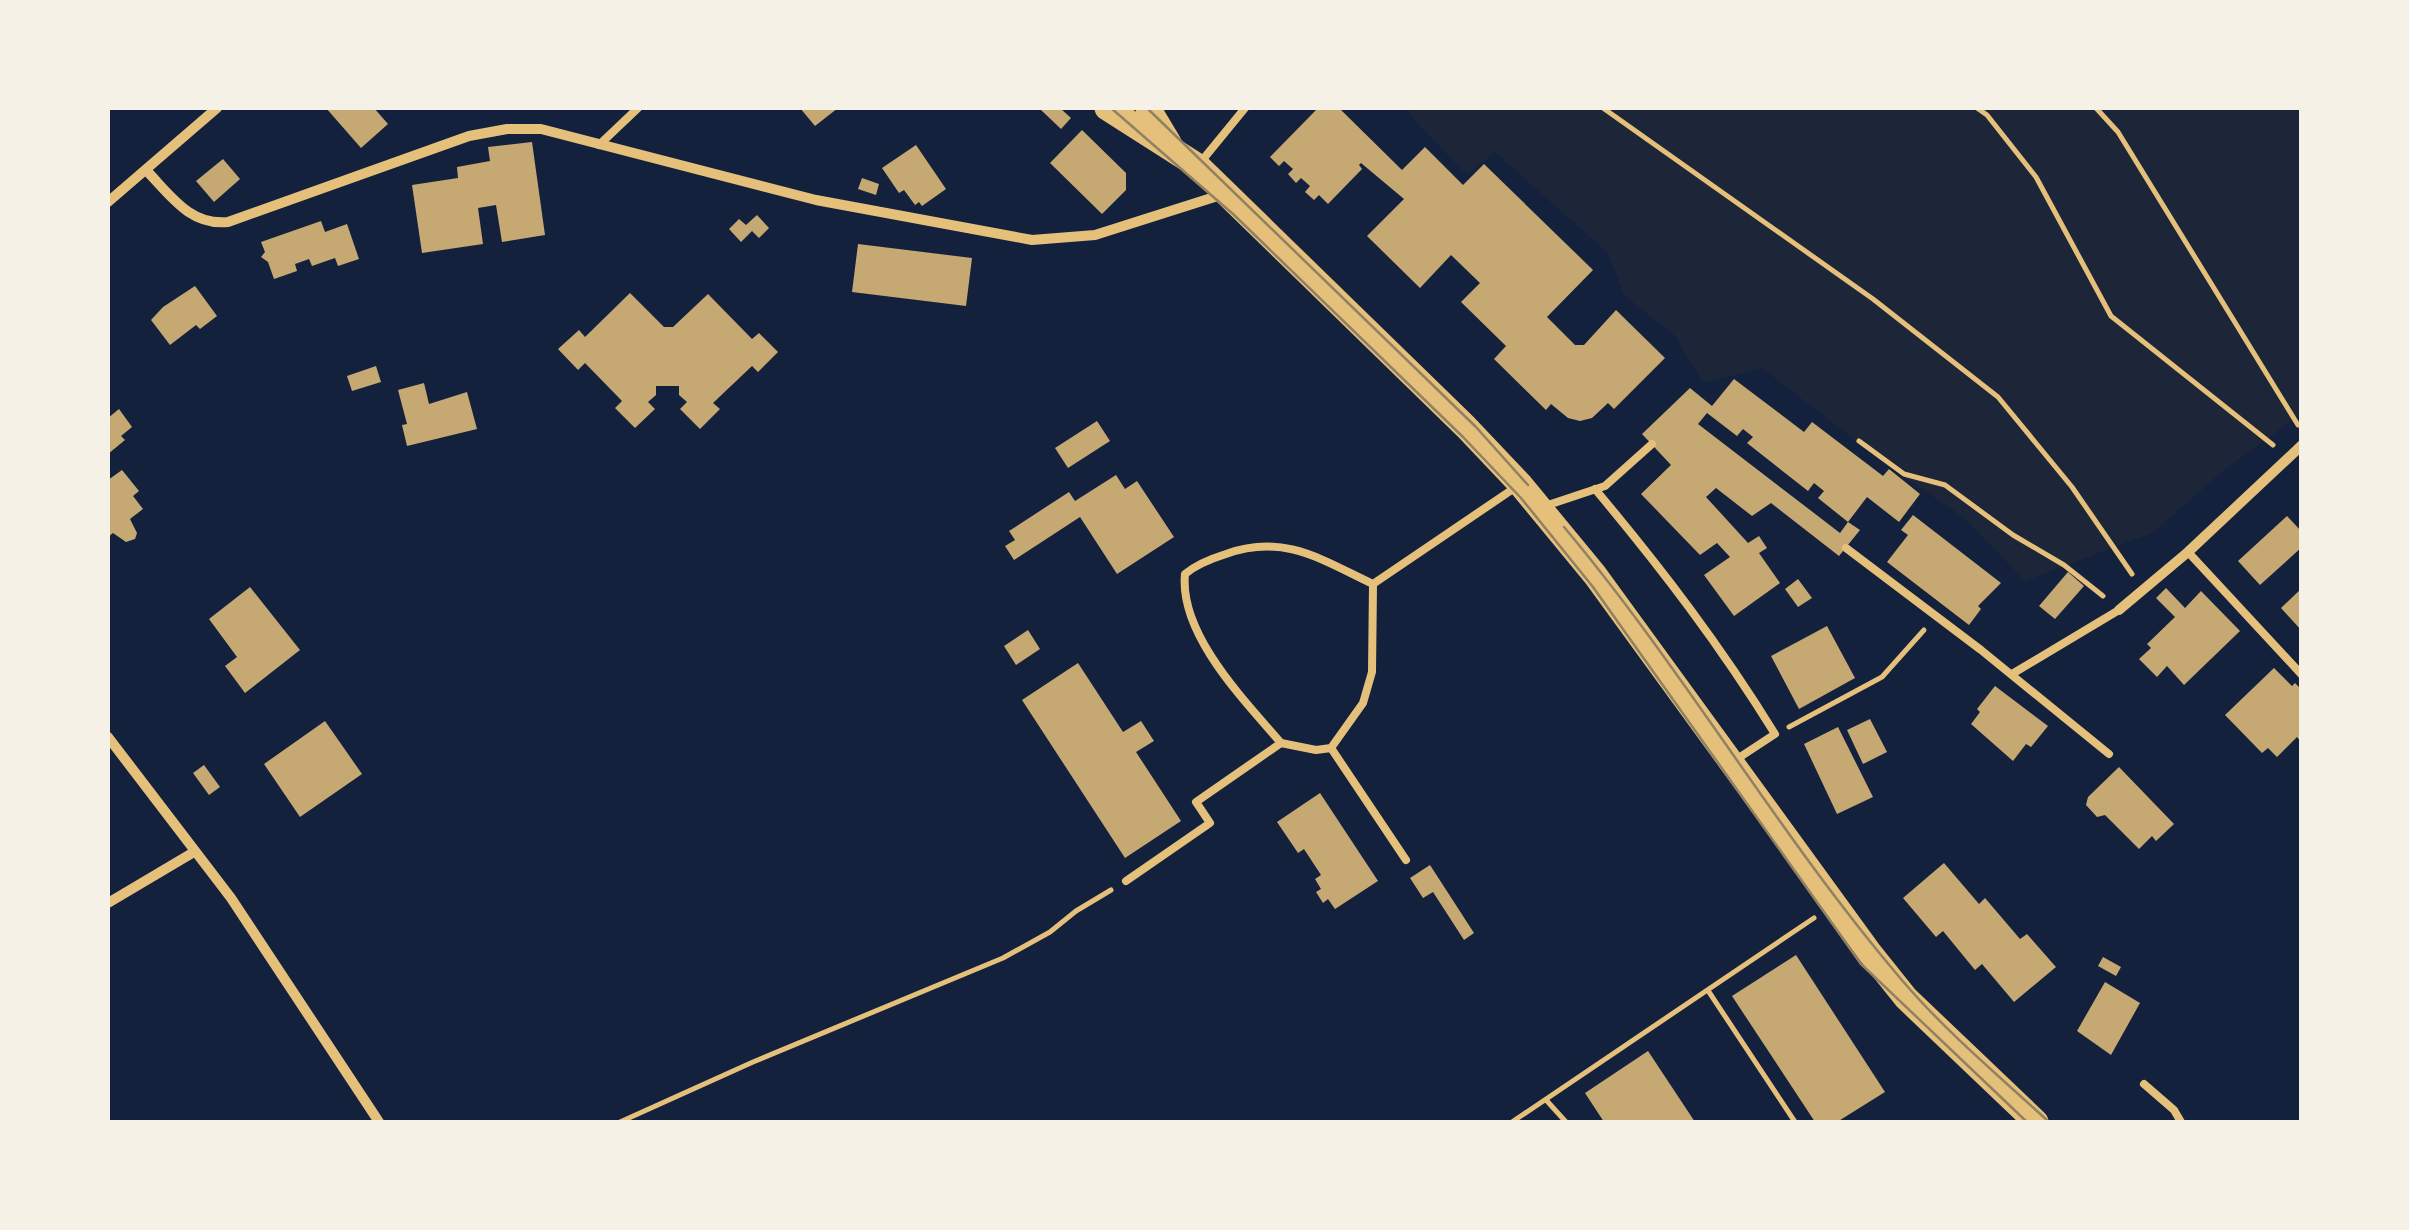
<svg xmlns="http://www.w3.org/2000/svg" width="2409" height="1230" viewBox="0 0 2409 1230" font-family="'Open Sans',sans-serif">
	<rect width="100%" height="100%" fill="#14213d"/>
	<!-- green -->
	<polygon fill="#1d2539" points="1411,108 2301,108 2301,414 2224,470 2154,532 2025,581 1966,519 1891,468 1762,368 1703,383 1674,335 1624,295 1608,253 1495,152 1467,175 1408,113"/>
	<!-- building -->
	<g fill="#c6a872">
		<polygon points="326,108 374,108 388,124 361,148"/>
		<polygon points="800,108 838,108 815,126"/>
		<polygon points="1043,108 1060,108 1071,118 1061,129 1041,110"/>
		<polygon points="1318,108 1339,108 1402,170 1425,147 1463,185 1484,164 1593,270 1547,317 1575,345 1584,345 1616,310 1665,358 1614,409 1608,403 1592,418 1580,421 1568,418 1551,404 1546,410 1494,359 1506,346 1461,302 1480,283 1451,255 1420,288 1367,236 1404,199 1361,163 1359,165 1362,169 1328,204 1319,195 1314,200 1305,192 1310,186 1301,178 1296,183 1288,174 1293,169 1284,161 1279,166 1270,157"/>
		<polygon points="1082,130 1126,173 1126,190 1102,214 1050,163"/>
		<polygon points="532,142 545,235 502,242 496,205 478,208 483,244 422,253 412,185 458,178 457,167 490,161 488,147"/>
		<polygon points="916,145 946,189 922,206 919,202 915,205 904,190 899,193 882,168"/>
		<polygon points="223,159 240,179 214,202 196,181"/>
		<polygon points="862,178 879,184 876,195 858,189"/>
		<polygon points="757,215 769,228 759,238 752,231 741,242 729,229 739,219 746,225"/>
		<polygon points="321,221 325,232 347,224 359,259 338,266 335,258 312,266 309,259 295,264 297,271 274,279 268,262 261,257 265,252 261,242"/>
		<polygon points="858,244 972,258 966,306 852,292"/>
		<polygon points="195,286 217,316 200,329 196,325 170,345 151,320 163,307"/>
		<polygon points="630,293 664,327 673,327 708,294 752,339 759,333 778,352 758,372 752,366 713,403 720,409 700,429 680,409 687,402 679,395 679,386 656,386 656,395 648,402 655,409 635,428 615,408 622,401 585,363 578,370 558,349 579,330 585,337"/>
		<polygon points="376,366 381,382 352,391 347,376"/>
		<polygon points="1734,379 1804,432 1812,422 1883,476 1889,469 1920,494 1899,522 1867,497 1848,522 1818,498 1824,491 1814,483 1808,491 1747,443 1753,437 1743,429 1737,436 1707,413 1698,424 1840,533 1848,522 1860,530 1839,556 1771,503 1752,516 1716,488 1706,497 1748,543 1759,536 1767,548 1759,553 1780,583 1734,616 1704,575 1730,557 1717,543 1700,555 1641,494 1671,465 1642,434 1690,388 1712,406"/>
		<polygon points="424,383 429,404 467,392 477,429 407,446 402,425 407,424 398,390"/>
		<polygon points="119,409 132,427 121,436 125,440 108,454 108,418"/>
		<polygon points="1097,421 1110,441 1068,468 1055,448"/>
		<polygon points="122,470 139,491 133,496 143,509 130,519 137,533 135,539 126,542 113,533 108,537 108,480"/>
		<polygon points="1116,475 1125,489 1137,481 1174,537 1117,574 1080,517 1014,560 1005,546 1015,540 1009,531 1069,492 1075,501"/>
		<polygon points="1913,515 2001,583 1978,606 1981,609 1969,625 1887,562 1908,535 1901,530"/>
		<polygon points="2287,516 2302,532 2302,547 2260,585 2238,561"/>
		<polygon points="2068,572 2084,586 2055,619 2039,606"/>
		<polygon points="1798,579 1812,598 1798,607 1785,589"/>
		<polygon points="250,587 300,650 245,693 225,666 237,657 209,619"/>
		<polygon points="2166,588 2185,608 2201,591 2240,631 2184,685 2167,666 2157,677 2139,659 2151,648 2147,644 2175,617 2156,598"/>
		<polygon points="2302,588 2302,631 2281,608"/>
		<polygon points="1827,626 1855,678 1799,709 1771,656"/>
		<polygon points="1028,630 1040,649 1016,665 1004,646"/>
		<polygon points="1078,663 1123,732 1141,721 1154,741 1136,752 1181,821 1125,858 1022,700"/>
		<polygon points="2274,668 2292,686 2295,683 2302,690 2302,743 2297,737 2277,757 2268,748 2262,753 2225,715"/>
		<polygon points="1995,686 2048,726 2031,747 2026,744 2013,761 1971,724 1980,712 1977,709"/>
		<polygon points="1870,719 1887,752 1863,764 1847,730"/>
		<polygon points="325,721 362,774 300,817 264,764"/>
		<polygon points="1838,727 1873,797 1837,814 1804,744"/>
		<polygon points="204,765 220,787 209,795 193,773"/>
		<polygon points="2119,767 2174,824 2156,841 2152,836 2139,849 2105,815 2097,817 2086,805 2088,797"/>
		<polygon points="1320,793 1378,881 1335,909 1328,899 1323,903 1316,892 1321,889 1315,879 1321,875 1304,849 1298,853 1277,822"/>
		<polygon points="1944,863 1979,904 1985,898 2020,939 2027,934 2056,967 2014,1002 1982,964 1975,970 1943,931 1936,937 1903,898"/>
		<polygon points="1430,865 1474,933 1464,940 1433,892 1423,898 1410,878"/>
		<polygon points="1796,955 1885,1092 1837,1122 1815,1122 1732,996"/>
		<polygon points="2103,957 2121,967 2116,976 2098,966"/>
		<polygon points="2105,982 2140,1003 2111,1055 2077,1031"/>
		<polygon points="1648,1051 1695,1122 1604,1122 1585,1093"/>
	</g>
	<g fill="none" stroke-linecap="round" stroke-linejoin="round">
		<!-- path -->
		<g stroke="#e5c07b" stroke-width="5">
			<polyline points="1603,108 1873,299 1998,397 2072,487 2132,574"/>
			<polyline points="1977,108 1987,115 2036,177 2111,316 2273,445"/>
			<polyline points="2096,108 2118,132 2298,425"/>
			<polyline points="1859,441 1904,474 1945,485 2013,535 2064,565 2103,596"/>
			<polyline points="1789,727 1882,677 1924,630"/>
			<polyline points="1709,992 1795,1122"/>
			<polyline points="1547,1101 1566,1122"/>
			<polyline points="620,1122 753,1062 1003,958 1050,932 1076,911 1111,890"/>
			<polyline points="1512,1122 1814,918"/>
		</g>
		<!-- service -->
		<g stroke="#e5c07b" stroke-width="8">
			<polyline points="599,145 638,108"/>
			<polyline points="1200,163 1245,108"/>
			<path d="M 1595,489 C 1662,569 1720,645 1775,734 L 1737,759"/>
			<polyline points="1545,506 1605,486 1652,444"/>
			<polyline points="1846,548 1981,650 2109,754"/>
			<polyline points="2188,552 2302,675"/>
			<polyline points="2012,674 2119,610"/>
			<path d="M 1281,743 C 1244,700 1179,634 1185,574 C 1197,564 1210,559 1226,554 C 1284,533 1322,560 1373,584"/>
			<polyline points="1331,748 1406,860"/>
			<polyline points="1126,881 1210,823 1196,802 1281,743 1316,750 1331,748 1363,703 1372,672 1373,584 1516,487"/>
			<polyline points="2144,1084 2174,1110 2181,1122"/>
		</g>
		<!-- minor -->
		<g stroke="#e5c07b" stroke-width="10">
			<path d="M 146,170 C 170,195 190,226 228,222 L 469,136 L 507,129 L 541,129 L 816,200 L 1032,240 L 1095,235 L 1224,194"/>
			<polyline points="108,202 217,108"/>
			<polyline points="2119,610 2188,552 2302,445"/>
			<polyline points="108,737 231,898 379,1122"/>
			<polyline points="108,903 194,852"/>
		</g>
		<!-- primary -->
		<g stroke="#e5c07b" stroke-width="25">
			<polyline points="1107,108 1198,166 1466,427 1520,484 1595,575 1870,953 1906,998 2036,1122"/>
			<polyline points="1148,108 1169,143"/>
		</g>
		<!-- tram -->
		<g stroke="#918062" stroke-width="2.5">
			<polyline points="1111,108 1233,214 1463,437 1521,498 1593,587 1861,964 2027,1122"/>
			<polyline points="1147,108 1476,427 1528,485"/>
			<path d="M 1564,527 C 1685,671 1779,836 1901,979 C 1945,1031 1999,1076 2049,1122"/>
		</g>
	</g>
	<!-- border -->
	<rect width="2409" height="1230" fill="none" stroke="#f6f1e7" stroke-width="220"/>
</svg>
